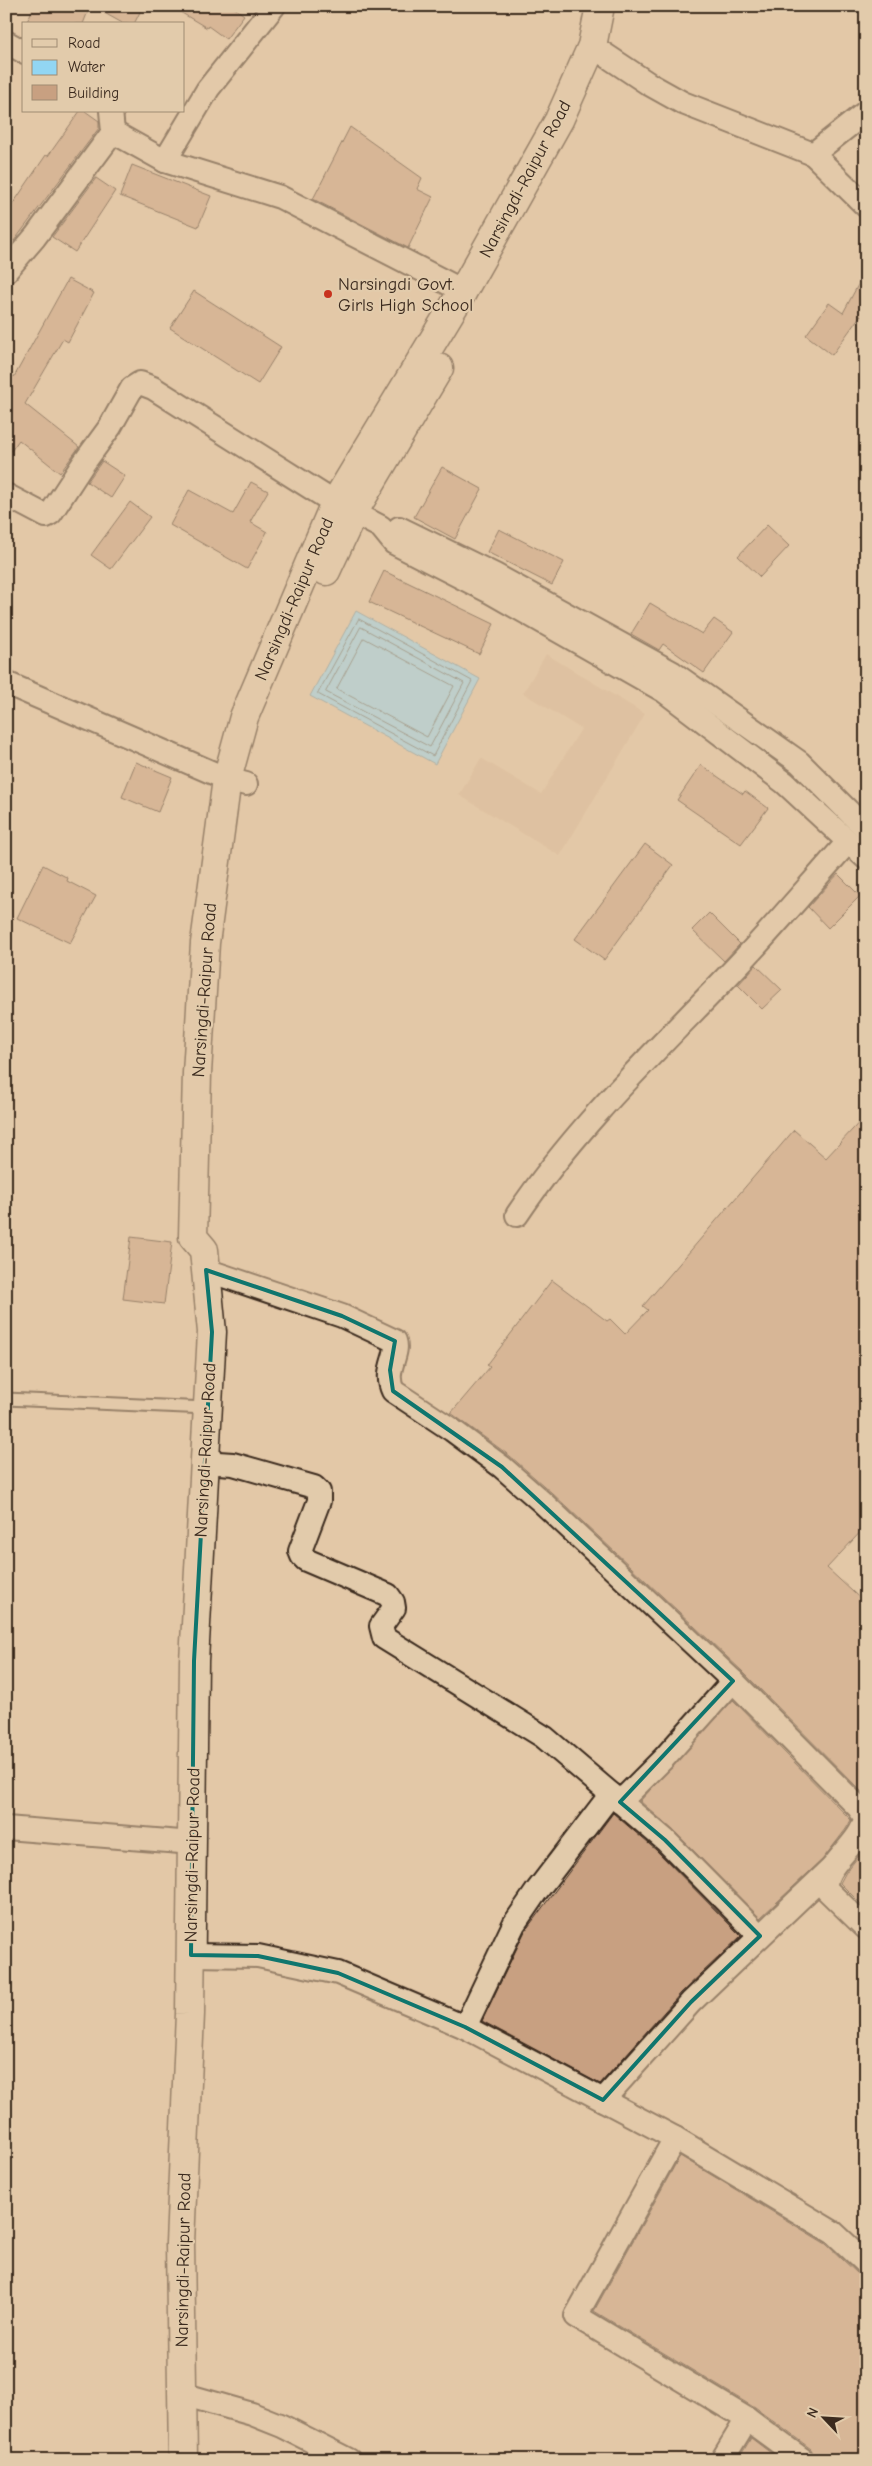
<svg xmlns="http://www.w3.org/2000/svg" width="872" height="2466" viewBox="0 0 872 2466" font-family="'Comic Neue',sans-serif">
	<rect width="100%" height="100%" fill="#e3c8a7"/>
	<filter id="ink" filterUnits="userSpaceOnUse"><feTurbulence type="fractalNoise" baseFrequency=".02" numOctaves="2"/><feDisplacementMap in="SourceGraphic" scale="10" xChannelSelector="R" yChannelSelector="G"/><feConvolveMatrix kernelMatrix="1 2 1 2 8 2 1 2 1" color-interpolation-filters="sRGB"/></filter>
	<g filter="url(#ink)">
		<!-- built -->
		<polygon fill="#d8b999" points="546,654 645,714 560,856 459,795 481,758 541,794 581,729 523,693"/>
		<!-- water -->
		<polygon fill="#92d6f3" stroke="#6f919e" points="356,611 480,679 435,764 310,696"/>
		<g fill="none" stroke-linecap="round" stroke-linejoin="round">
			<!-- shore -->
			<g stroke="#5e6f73" stroke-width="1">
				<polygon points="359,619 472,681 433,756 318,694"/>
				<polygon points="361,627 464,683 430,747 326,692"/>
				<polygon points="364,638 454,686 427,737 337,689"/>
			</g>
		</g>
		<!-- building -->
		<g fill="#c8a081" stroke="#3b2a1e">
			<polygon points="34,6 90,6 83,24 26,24"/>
			<polygon points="92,6 143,6 134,24 124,24"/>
			<polygon points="170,6 232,6 244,15 226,39 208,26 207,28"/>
			<polygon points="80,111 85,111 99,121 99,128 14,241 6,236 6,214 46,155 48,156"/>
			<polygon points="350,127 422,178 417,189 433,197 408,248 313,199"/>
			<polygon points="132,165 211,196 198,227 120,196"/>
			<polygon points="96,178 115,191 75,252 52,237"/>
			<polygon points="866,270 866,319 860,316 832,355 806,335 829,303 843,313"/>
			<polygon points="68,279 94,293 68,342 63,339 25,404 79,447 60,473 19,440 6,458 6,371 14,377"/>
			<polygon points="194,291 281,347 258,384 170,328"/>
			<polygon points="102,461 125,476 111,498 87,482"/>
			<polygon points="442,467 482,489 455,539 414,517"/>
			<polygon points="251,482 268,491 250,522 267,532 247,569 170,525 189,490 233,514"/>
			<polygon points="130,502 150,517 111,569 91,555"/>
			<polygon points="767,525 789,546 760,577 738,556"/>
			<polygon points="499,529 564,562 552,585 487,552"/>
			<polygon points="384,571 494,624 479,654 369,602"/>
			<polygon points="650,603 702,634 714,619 733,632 704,673 663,644 659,650 631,634"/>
			<polygon points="136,762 172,777 158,812 122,797"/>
			<polygon points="701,765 743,794 745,791 768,808 741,844 677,800"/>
			<polygon points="645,844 673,865 604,960 575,939"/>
			<polygon points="43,865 68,878 67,881 96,896 70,943 17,918"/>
			<polygon points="838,874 860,896 828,928 808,907"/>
			<polygon points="709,913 740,944 724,961 692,930"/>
			<polygon points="756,965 782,990 762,1009 738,985"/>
			<polygon points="866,1115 866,1526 827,1568 866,1604 866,1796 742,1671 552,1493 510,1456 451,1413 490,1367 487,1365 552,1280 607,1321 610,1319 625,1334 648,1310 643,1306 794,1130 826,1158"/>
			<polygon points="131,1237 172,1242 164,1304 123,1299"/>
			<polygon points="733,1700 851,1820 846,1829 823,1859 760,1918 674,1831 640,1801"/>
			<polygon points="613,1813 656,1850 741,1936 681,1993 600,2084 482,2021 525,1931"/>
			<polygon points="866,1847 866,1909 840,1883 846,1872"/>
			<polygon points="680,2156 826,2244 857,2273 866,2276 866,2460 816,2460 811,2449 755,2408 594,2311"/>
			<polygon points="751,2438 780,2460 738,2460"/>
		</g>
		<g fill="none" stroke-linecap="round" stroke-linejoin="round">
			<defs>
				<polyline id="lane" points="6,1399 207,1408"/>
				<g id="street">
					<polyline points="6,42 24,52"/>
					<polyline points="592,46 649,84 683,103 813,154 866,112"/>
					<polyline points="113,132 165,161 280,197 463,291"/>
					<polyline points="813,154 866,206"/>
					<polyline points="165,161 208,89 274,6"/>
					<polyline points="6,271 35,237 113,132 111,111"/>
					<polyline points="6,495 46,516 51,513 83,464 110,427 132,388 140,383 153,388 335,503 381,527 394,543 490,592 664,691 785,783 866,858"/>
					<polyline points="399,528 495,575 673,673 799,762 866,829"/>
					<polyline points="6,683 227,779 246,784"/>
					<path d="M 517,1215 C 580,1121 663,1045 740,963 C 777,924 812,882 848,842"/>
					<path d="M 206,1270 L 342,1316 L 395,1341 C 400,1355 383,1370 393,1391 L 452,1430 L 502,1467 L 543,1503 L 733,1681 L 858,1807 L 865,1817 C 863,1844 819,1867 827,1890 L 866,1928"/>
					<polyline points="203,1462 233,1464 314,1487 319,1492 319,1501 300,1551 302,1556 306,1560 388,1595 393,1602 394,1608 381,1626 384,1638 544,1737 665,1840 760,1936"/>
					<polyline points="620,1802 664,1758 733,1681"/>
					<polyline points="6,1828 193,1843"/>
					<polyline points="191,1955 258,1956 338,1973 465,2027 675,2138 576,2316 747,2419 803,2460"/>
					<polyline points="465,2027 514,1924 536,1892 611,1794"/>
					<polyline points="603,2100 691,2002 832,1868"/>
					<polyline points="675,2138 834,2233 866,2263"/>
					<polyline points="182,2394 252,2414 282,2426 349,2460"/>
					<polyline points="722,2460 747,2419"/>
				</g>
				<g id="primary">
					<polyline points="326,571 353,513 439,368"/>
					<polyline points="183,2460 180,2243 190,2014 194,1661 212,1332 204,1250 193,1237 197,1073 205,943 227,779 244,717 335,503 463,291 559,120 592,46 600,6"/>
				</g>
			</defs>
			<!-- lane casing -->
			<use href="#lane" stroke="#3b2a1e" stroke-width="15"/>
			<!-- street casing -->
			<use href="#street" stroke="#3b2a1e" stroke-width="26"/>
			<!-- primary casing -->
			<use href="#primary" stroke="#3b2a1e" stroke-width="31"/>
			<!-- lane -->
			<use href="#lane" stroke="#e2cbab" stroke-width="11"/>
			<!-- street -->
			<use href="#street" stroke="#e2cbab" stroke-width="22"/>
			<!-- primary -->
			<use href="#primary" stroke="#e2cbab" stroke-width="28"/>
		</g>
	</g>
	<!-- marked area -->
	<path d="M0 0H872V2466H0ZM 206,1270 L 342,1316 L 395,1341 L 390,1370 L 393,1391 L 502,1467 L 733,1681 L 620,1802 L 665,1840 L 760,1936 L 691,2002 L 603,2100 L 465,2027 L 338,1973 L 258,1956 L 191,1955 L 194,1661 L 212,1332 Z" fill="#e3c8a7" fill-opacity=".55" fill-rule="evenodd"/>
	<path fill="none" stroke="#0f766e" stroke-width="4" stroke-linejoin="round" d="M 206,1270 L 342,1316 L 395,1341 L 390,1370 L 393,1391 L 502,1467 L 733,1681 L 620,1802 L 665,1840 L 760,1936 L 691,2002 L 603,2100 L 465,2027 L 338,1973 L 258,1956 L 191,1955 L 194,1661 L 212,1332 Z"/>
	<!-- markers -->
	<circle fill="#c8321e" stroke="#e2cbab" stroke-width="2" cx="328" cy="294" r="5"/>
	<g text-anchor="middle" stroke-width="4.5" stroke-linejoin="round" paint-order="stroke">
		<!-- street labels -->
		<g font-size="18" fill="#3b2a1e" stroke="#e2cbab">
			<text transform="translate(525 179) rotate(-62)" y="6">Narsingdi-Raipur Road</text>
			<text transform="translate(294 599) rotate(-67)" y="6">Narsingdi-Raipur Road</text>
			<text transform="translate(204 990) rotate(-86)" y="6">Narsingdi-Raipur Road</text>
			<text transform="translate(205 1450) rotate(-87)" y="6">Narsingdi-Raipur Road</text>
			<text transform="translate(192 1855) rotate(-89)" y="6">Narsingdi-Raipur Road</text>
			<text transform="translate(183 2260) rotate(-89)" y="6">Narsingdi-Raipur Road</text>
		</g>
		<!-- poi labels -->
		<g font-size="18" fill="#3b2a1e" stroke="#e2cbab" text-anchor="start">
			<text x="338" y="290">Narsingdi Govt.<tspan x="338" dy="21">Girls High School</tspan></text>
		</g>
	</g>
	<!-- margin -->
	<rect width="872" height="2466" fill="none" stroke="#e2cbab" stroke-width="25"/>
	<rect x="12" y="12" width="847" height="2441" fill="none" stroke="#3b2a1e" stroke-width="2" filter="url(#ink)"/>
	<!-- legend -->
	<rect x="22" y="22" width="162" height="90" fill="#e2cbab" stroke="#9f8b73"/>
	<rect x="32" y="39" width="25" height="8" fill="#e2cbab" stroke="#9f8b73"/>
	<text x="68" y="48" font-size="15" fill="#3b2a1e">Road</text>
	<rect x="32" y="60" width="25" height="15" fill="#92d6f3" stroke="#9f8b73"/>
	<text x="68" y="72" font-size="15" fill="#3b2a1e">Water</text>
	<rect x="32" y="85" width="25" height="15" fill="#c8a081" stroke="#9f8b73"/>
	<text x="68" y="98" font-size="15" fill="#3b2a1e">Building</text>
	<!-- north arrow -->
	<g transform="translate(824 2418) rotate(295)" stroke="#e2cbab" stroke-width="4" paint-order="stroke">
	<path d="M0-4L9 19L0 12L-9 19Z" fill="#3b2a1e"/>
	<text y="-8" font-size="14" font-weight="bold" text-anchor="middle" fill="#3b2a1e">N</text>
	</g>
</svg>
